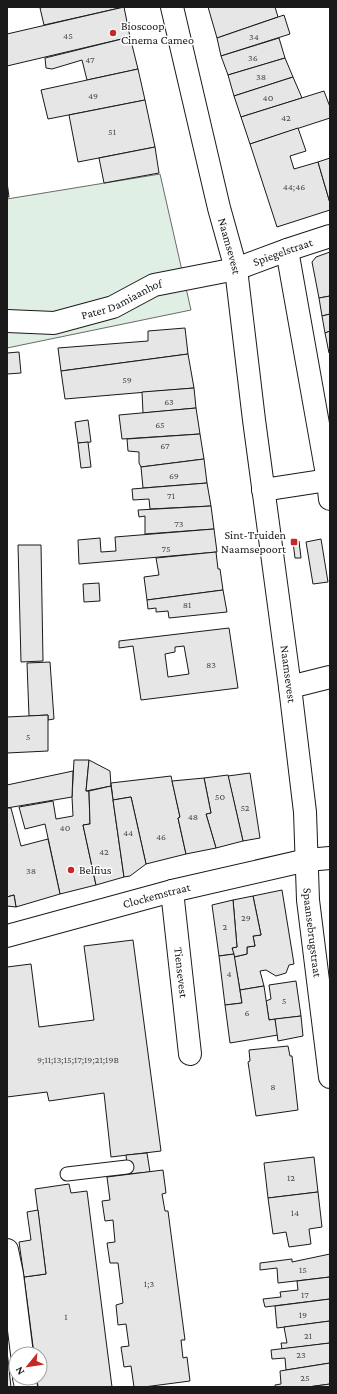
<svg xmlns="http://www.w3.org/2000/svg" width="337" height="1394" viewBox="0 0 337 1394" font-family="'Crimson Pro',serif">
	<rect width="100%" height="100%" fill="#fff"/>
	<!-- green -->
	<polygon fill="#e0efe3" stroke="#6a6a6a" points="160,174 191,310 7,348 7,199"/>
	<!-- building -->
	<g fill="#e6e6e6" stroke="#1a1a1a" fill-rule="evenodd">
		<polygon points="44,7 124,7 44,25 40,8"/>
		<polygon points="124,7 130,37 7,66 7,34"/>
		<polygon points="208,7 275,7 278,17 217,38"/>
		<polygon points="284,15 290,34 221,56 217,38"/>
		<polygon points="130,37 138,69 87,80 82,60 52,69 46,68 45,58"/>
		<polygon points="279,38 285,58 228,75 221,56"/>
		<polygon points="285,58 293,77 234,96 228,75"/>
		<polygon points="138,69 145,100 48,119 41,90"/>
		<polygon points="293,77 302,98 241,117 234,96"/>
		<polygon points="324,91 330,107 330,118 250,144 241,117"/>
		<polygon points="145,100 155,147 78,162 69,115"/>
		<polygon points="298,128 306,151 290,156 294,169 318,162 330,203 330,210 277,227 250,144"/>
		<polygon points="155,147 159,173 104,183 99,158"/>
		<polygon points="330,158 330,203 318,162"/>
		<polygon points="7,182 9,197 7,197"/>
		<polygon points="330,252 330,296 319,298 312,262 316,257"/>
		<polygon points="330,296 330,314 322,316 319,298"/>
		<polygon points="330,314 330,331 325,333 322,316"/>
		<polygon points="185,328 188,354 61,371 58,348 148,341 148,331"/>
		<polygon points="330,331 330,353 329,353 325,333"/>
		<polygon points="19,352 21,373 7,374 7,353"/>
		<polygon points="188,354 194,388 65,399 61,371"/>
		<polygon points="194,388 196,408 143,413 142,392"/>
		<polygon points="196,408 200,434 122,439 119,415"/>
		<polygon points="88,420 91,442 78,443 75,422"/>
		<polygon points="200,434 204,459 141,467 139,463 139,452 128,451 127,439"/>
		<polygon points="88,442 91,467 81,468 78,443"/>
		<polygon points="204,459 207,483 143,488 141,467"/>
		<polygon points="207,483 211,506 150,509 149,499 133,500 132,489"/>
		<polygon points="211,506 214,529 145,534 145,516 139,517 138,510"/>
		<polygon points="214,529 217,552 79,564 78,540 100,538 101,552 116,551 115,537"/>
		<polygon points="321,539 328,582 313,584 306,542"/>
		<polygon points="299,541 301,558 295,558 293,542"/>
		<polygon points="18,545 41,545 43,661 21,662"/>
		<polygon points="216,552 218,569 220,569 223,590 147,600 144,577 159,575 156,558"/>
		<polygon points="99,583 100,601 84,602 83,584"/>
		<polygon points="223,590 227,612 169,618 168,611 156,612 156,608 148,609 147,600"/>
		<path d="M 229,628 L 238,688 L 141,700 L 133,646 L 119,648 L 119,641 ZM 184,646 L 189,674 L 168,677 L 165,654 L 175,652 L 175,647 Z"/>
		<polygon points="50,662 54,719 48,720 48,715 29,716 27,663"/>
		<polygon points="48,715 48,751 7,753 7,717"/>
		<polygon points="74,760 89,760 86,791 89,791 89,793 90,824 83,825 96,885 60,894 45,824 25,829 19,807 53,801 56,819 73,816 72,797"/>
		<polygon points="89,760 110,771 111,786 86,791"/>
		<polygon points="73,771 72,797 7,808 7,785"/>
		<polygon points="250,773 260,838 243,841 228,776"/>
		<polygon points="228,775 243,841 216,848 206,814 211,813 204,778"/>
		<polygon points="171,776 180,817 178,818 186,854 146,864 131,797 113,800 111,783"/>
		<polygon points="204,778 211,813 206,814 216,848 186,854 178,818 180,817 172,781"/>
		<polygon points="111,786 124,877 96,885 83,825 90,824 89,791"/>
		<polygon points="131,797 146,864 130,876 124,877 113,800"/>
		<polygon points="7,808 11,808 21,846 48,839 60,894 16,907 14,895 7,897"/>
		<polygon points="282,890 294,964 289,965 286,973 276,976 266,970 260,971 264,986 240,990 234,957 247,954 247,947 255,946 253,936 261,935 253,896"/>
		<polygon points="14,895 16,907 7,906 7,897"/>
		<polygon points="253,896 261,935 253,936 255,946 247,947 247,954 234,957 232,948 237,947 233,900"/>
		<polygon points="233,900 237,947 232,948 234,954 219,956 212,905"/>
		<polygon points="133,940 161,1151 111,1157 104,1093 49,1101 47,1092 7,1097 7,967 31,964 39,1027 94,1020 84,946"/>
		<polygon points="234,954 242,1003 225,1005 219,956"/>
		<polygon points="296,981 301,1016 269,1020 266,1001 271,999 269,985"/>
		<polygon points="264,986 269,1020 275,1019 278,1035 230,1043 225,1005 242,1003 240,990"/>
		<polygon points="301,1016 303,1036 278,1041 275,1019"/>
		<polygon points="288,1046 290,1056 292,1056 298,1110 256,1116 248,1062 250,1061 249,1050"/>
		<polygon points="147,1153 150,1172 128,1174 126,1155"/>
		<polygon points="314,1157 318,1192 268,1198 264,1163"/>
		<polygon points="163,1170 166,1193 162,1194 165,1211 168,1211 185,1340 181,1340 183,1358 187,1357 190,1381 144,1387 134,1387 131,1366 124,1367 121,1347 129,1346 126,1324 118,1325 116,1305 123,1303 118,1263 110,1263 107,1243 115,1242 113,1220 105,1221 102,1201 110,1200 107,1177"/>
		<polygon points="69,1184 71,1193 87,1191 112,1387 38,1387 37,1378 40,1378 40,1354 34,1354 24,1277 46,1274 35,1189"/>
		<polygon points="318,1192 322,1227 309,1229 311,1244 289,1247 286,1232 273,1234 268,1198"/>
		<polygon points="38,1210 46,1274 24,1277 19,1242 31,1240 27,1212"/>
		<polygon points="330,1254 330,1277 278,1283 277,1268 260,1270 260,1263 292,1259 292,1262"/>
		<polygon points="330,1277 330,1299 265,1307 263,1299 281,1297 280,1292 298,1290 297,1281"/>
		<polygon points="330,1299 330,1321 277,1328 275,1306"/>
		<polygon points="330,1321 330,1343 282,1349 281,1343 287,1343 284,1327"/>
		<polygon points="330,1343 330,1363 286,1370 285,1358 272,1359 271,1350"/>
		<polygon points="7,1351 11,1387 7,1387"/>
		<polygon points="330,1363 330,1384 308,1387 275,1387 275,1385 281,1384 280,1371"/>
		<polygon points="330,1384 330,1387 308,1387"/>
	</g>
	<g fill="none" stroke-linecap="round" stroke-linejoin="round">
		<defs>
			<polyline id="service" points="67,1174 127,1167"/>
			<g id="minor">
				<polyline points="287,250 328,480 330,499"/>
				<path id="s1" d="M 7,321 L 54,323 L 113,307 L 154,285 L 236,269 L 287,250 L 330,236"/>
				<polyline points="263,490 328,480"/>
				<polyline points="290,687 330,677"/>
				<path id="s2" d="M 172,891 L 190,1054"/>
				<path id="s3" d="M 7,936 L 172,891 L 307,860 L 330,858"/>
				<polyline points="7,1250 12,1274 22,1354"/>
				<polyline points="24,1378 26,1387"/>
			</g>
			<g id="tertiary">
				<path id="s4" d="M 172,7 L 219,208 L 236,269 L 254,420 L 290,687 L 305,812 L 308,900 L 330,1077"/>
			</g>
		</defs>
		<!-- service casing -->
		<use href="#service" stroke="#1a1a1a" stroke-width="15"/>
		<!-- minor casing -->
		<use href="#minor" stroke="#1a1a1a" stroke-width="24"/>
		<!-- tertiary casing -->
		<use href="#tertiary" stroke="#1a1a1a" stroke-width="24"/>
		<!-- service -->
		<use href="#service" stroke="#fff" stroke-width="13"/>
		<!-- minor -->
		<use href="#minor" stroke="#fff" stroke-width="22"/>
		<!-- tertiary -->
		<use href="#tertiary" stroke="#fff" stroke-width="22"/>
	</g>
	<!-- markers -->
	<g fill="#c62828" stroke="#fff" stroke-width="1.5">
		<circle cx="113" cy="33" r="4"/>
		<rect x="290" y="538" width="8" height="8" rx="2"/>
		<circle cx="71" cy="870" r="4"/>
	</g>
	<g text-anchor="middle" stroke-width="3" stroke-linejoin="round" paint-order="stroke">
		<!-- number labels -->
		<g font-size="10" fill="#4d4d4d">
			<text x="68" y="39">45</text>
			<text x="254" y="40">34</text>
			<text x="253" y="61">36</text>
			<text x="90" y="63">47</text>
			<text x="261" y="80">38</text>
			<text x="93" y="99">49</text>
			<text x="268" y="101">40</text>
			<text x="286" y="121">42</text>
			<text x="112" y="135">51</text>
			<text x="294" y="190">44;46</text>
			<text x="127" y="383">59</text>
			<text x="169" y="405">63</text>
			<text x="160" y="428">65</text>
			<text x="165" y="449">67</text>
			<text x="174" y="479">69</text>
			<text x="171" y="499">71</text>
			<text x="179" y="527">73</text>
			<text x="166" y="552">75</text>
			<text x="187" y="608">81</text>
			<text x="211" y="668">83</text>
			<text x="28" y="740">5</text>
			<text x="220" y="800">50</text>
			<text x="245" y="811">52</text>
			<text x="193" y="820">48</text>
			<text x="65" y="831">40</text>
			<text x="128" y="836">44</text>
			<text x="161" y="840">46</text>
			<text x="104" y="855">42</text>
			<text x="31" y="874">38</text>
			<text x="246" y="921">29</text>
			<text x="225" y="930">2</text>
			<text x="229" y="977">4</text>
			<text x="284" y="1004">5</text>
			<text x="247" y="1016">6</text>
			<text x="78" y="1063">9;11;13;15;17;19;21;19B</text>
			<text x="273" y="1090">8</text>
			<text x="291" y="1181">12</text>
			<text x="295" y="1216">14</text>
			<text x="303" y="1273">15</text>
			<text x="149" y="1287">1;3</text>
			<text x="305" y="1298">17</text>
			<text x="303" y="1318">19</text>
			<text x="66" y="1320">1</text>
			<text x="308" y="1339">21</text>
			<text x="301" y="1358">23</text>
			<text x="305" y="1381">25</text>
		</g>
		<!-- poi labels -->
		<g font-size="12" fill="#1a1a1a" stroke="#fff" text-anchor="start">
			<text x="121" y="30">Bioscoop<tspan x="121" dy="14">Cinema Cameo</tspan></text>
			<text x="286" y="539" text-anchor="end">Sint-Truiden<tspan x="286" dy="14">Naamsepoort</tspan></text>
			<text x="79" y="874">Belfius</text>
		</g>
		<!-- street labels -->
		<g font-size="12" fill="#1a1a1a" stroke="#fff">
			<text dy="4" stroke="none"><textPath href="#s4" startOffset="246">Naamsevest</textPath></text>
			<text dy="4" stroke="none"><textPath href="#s1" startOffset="288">Spiegelstraat</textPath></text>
			<text dy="4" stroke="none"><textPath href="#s1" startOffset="119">Pater Damiaanhof</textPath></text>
			<text dy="4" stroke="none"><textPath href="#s4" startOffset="678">Naamsevest</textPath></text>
			<text dy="4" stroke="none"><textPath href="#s3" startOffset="155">Clockemstraat</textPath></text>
			<text dy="4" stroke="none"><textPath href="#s4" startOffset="938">Spaansebrugstraat</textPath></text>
			<text dy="4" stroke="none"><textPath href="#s2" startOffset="82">Tiensevest</textPath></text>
		</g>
	</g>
	<!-- border -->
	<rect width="337" height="1394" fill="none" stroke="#1a1a1a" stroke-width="16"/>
	<!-- north arrow -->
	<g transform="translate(28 1366) rotate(240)"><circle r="19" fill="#ffffff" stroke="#a3a3a3"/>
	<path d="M0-3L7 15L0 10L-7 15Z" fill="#c62828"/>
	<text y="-6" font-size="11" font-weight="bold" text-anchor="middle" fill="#1a1a1a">N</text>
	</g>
</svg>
